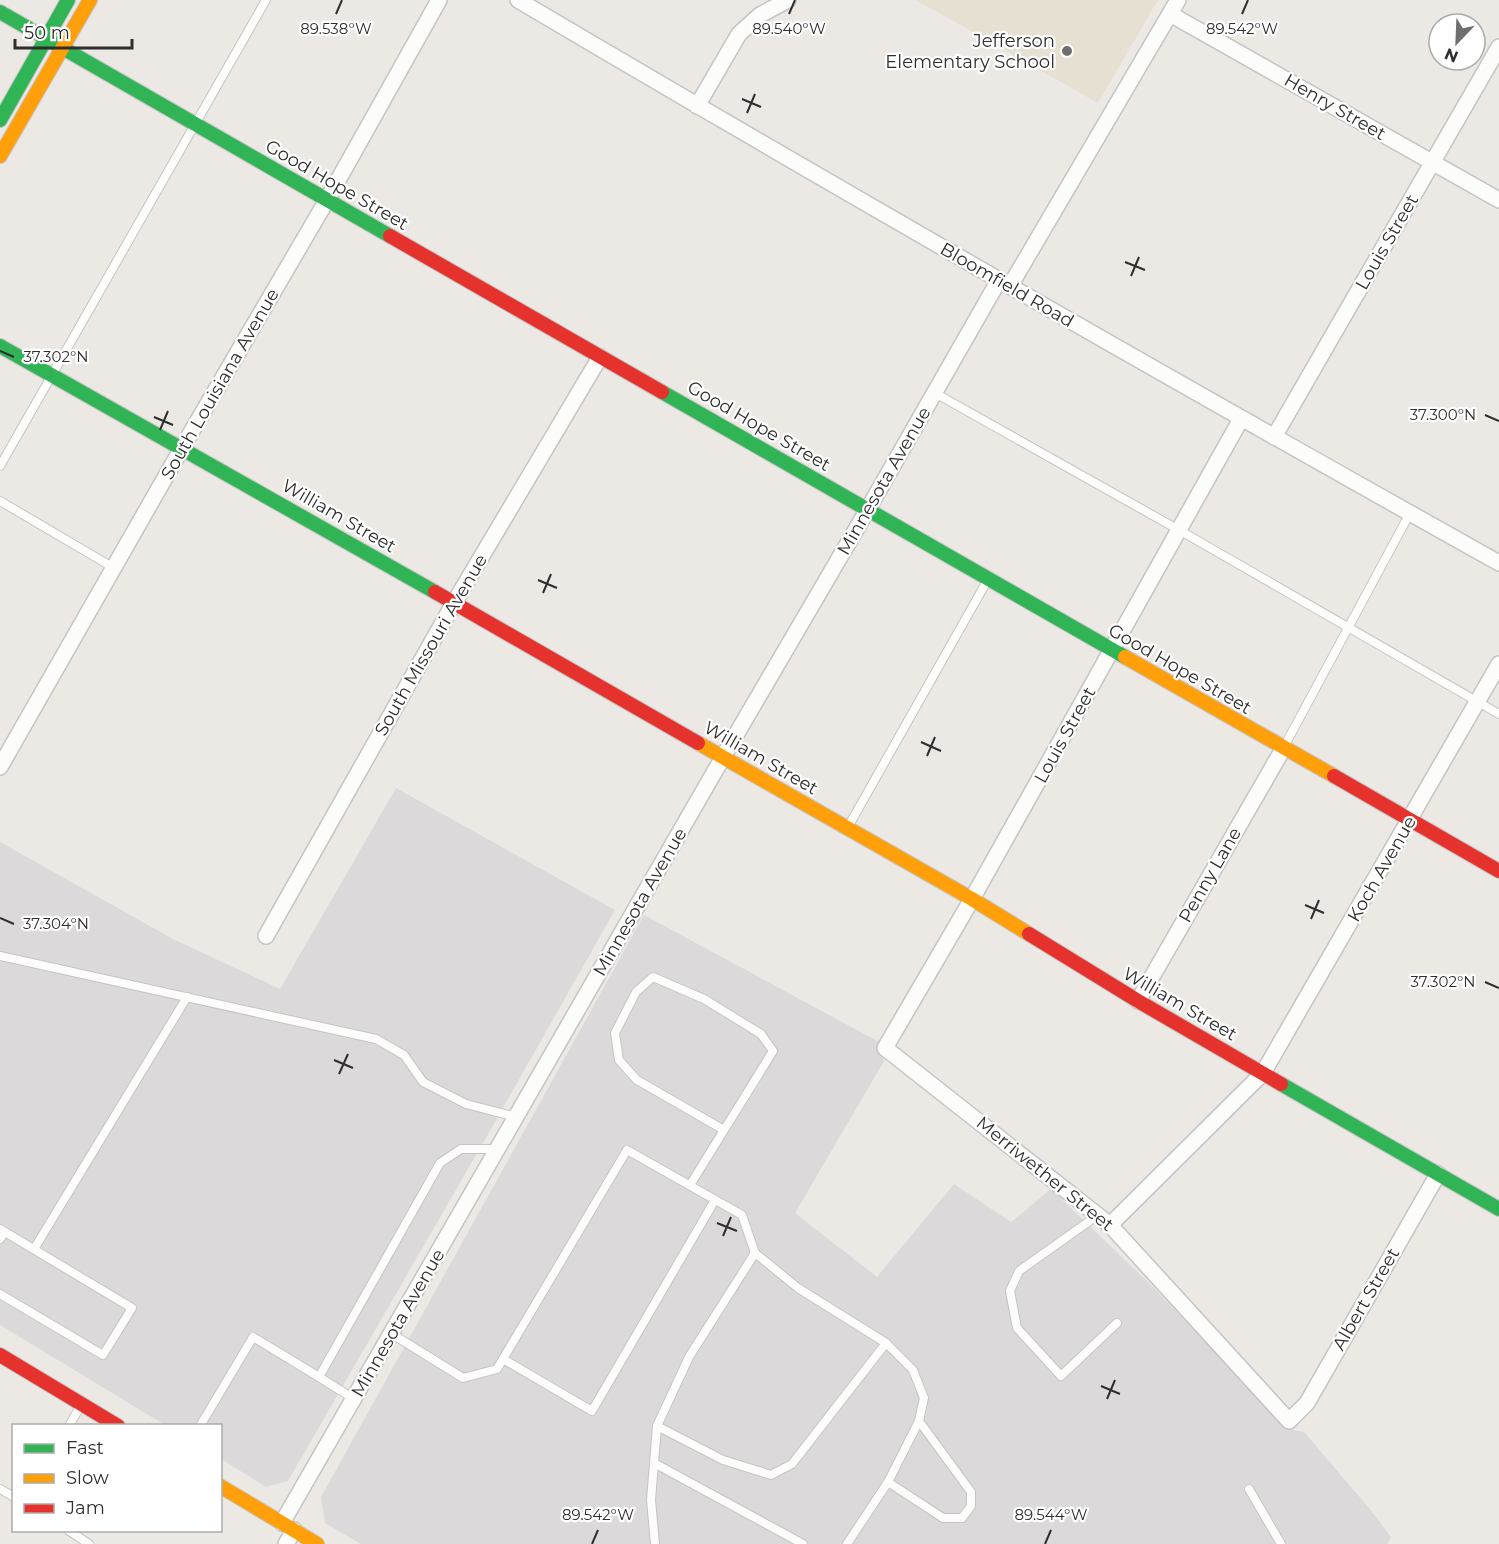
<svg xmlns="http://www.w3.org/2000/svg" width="1499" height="1544" viewBox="0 0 1499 1544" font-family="Montserrat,sans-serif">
	<rect width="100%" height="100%" fill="#ece8e4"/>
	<!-- industrial -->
	<g fill="#dcd9db">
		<polygon points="396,788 615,910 487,1136 288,1481 266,1487 221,1459 220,1426 165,1425 0,1325 0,842 173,939 280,989"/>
		<polygon points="644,915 879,1042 884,1061 795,1213 877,1277 954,1184 1011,1222 1051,1189 1149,1283 1288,1429 1304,1432 1369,1508 1391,1537 1387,1544 361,1544 325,1523 321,1497"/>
	</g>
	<!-- education -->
	<polygon fill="#e6e0d3" points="916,0 1158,0 1098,103"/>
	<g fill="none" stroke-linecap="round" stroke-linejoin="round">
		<defs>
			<g id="lane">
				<polyline points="935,393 1179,530 1499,714"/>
				<polyline points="0,466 266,0"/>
				<polyline points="0,501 114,568"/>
				<polyline points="1285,745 1410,513"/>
				<polyline points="848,827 987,581"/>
				<polyline points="0,956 376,1039 404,1055 423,1082 466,1104 516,1117"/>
				<polyline points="690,1185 773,1051 761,1034 704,999 653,977 636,992 615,1033 619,1060 637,1080 724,1130"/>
				<polyline points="1098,1215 1019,1271 1010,1291 1017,1328 1061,1376 1117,1323"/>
				<polyline points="0,1229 5,1232 0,1239"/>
				<polyline points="34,1249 187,997"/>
				<polyline points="0,1294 103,1355 132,1308 5,1232"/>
				<polyline points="392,1334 463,1378 497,1369 627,1150 742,1215 755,1253"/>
				<polyline points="503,1359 592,1411 715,1200"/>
				<polyline points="354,1399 319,1377 440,1163 461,1149 496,1149"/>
				<polyline points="69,1426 81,1405"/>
				<polyline points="200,1426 253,1337 319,1377"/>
				<polyline points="657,1426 723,1460 771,1475 792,1464 886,1343"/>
				<polyline points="654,1463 803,1544"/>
				<polyline points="888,1482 943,1518 962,1518 971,1506 971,1492 919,1421"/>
				<polyline points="0,1489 14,1497"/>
				<polyline points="1249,1489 1281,1544"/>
				<polyline points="68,1530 89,1544"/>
				<polyline points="655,1544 651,1500 657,1426 689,1357 755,1253 798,1288 886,1343 913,1370 924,1398 919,1421 888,1482 847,1544"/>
			</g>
			<g id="street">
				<path d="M 518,0 C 843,192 1170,379 1499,563"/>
				<polyline points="1170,14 1499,200"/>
				<polyline points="697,106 739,34 760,15 788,0"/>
				<polyline points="1010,286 1178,0"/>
				<polyline points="1241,419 972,899 885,1048 1110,1225 1289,1421 1307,1403 1438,1174"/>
				<polyline points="1274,437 1499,47"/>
				<polyline points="0,767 182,448 327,200 439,0"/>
				<polyline points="266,936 454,603 600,357"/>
				<polyline points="1138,1001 1283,749"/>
				<polyline points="1110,1225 1263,1073 1499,664"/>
				<polyline points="282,1523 723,757 868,509 999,280"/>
				<polyline points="286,1544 294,1530"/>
			</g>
			<g id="fast">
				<polyline points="0,12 390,236"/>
				<polyline points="0,120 68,0"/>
				<polyline points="0,346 435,592"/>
				<polyline points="662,392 1125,657"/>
				<polyline points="1281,1084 1499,1209"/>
			</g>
			<g id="slow">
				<polyline points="0,156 90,0"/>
				<polyline points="1125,657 1334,776"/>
				<polyline points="698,743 972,899 1029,934"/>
				<polyline points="220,1486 317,1544"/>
			</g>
			<g id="jam">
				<polyline points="390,236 662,392"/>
				<polyline points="435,592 698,743"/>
				<polyline points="1334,776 1499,871"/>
				<polyline points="1029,934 1138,1001 1281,1084"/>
				<polyline points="0,1355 118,1426"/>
			</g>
		</defs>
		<!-- lane casing -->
		<use href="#lane" stroke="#c5c4c5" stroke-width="10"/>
		<!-- street casing -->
		<use href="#street" stroke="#c5c4c5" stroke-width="18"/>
		<!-- fast casing -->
		<use href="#fast" stroke="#c5c4c5" stroke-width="16"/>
		<!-- slow casing -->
		<use href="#slow" stroke="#c5c4c5" stroke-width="16"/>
		<!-- jam casing -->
		<use href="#jam" stroke="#c5c4c5" stroke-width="16"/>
		<!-- lane -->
		<use href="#lane" stroke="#fcfcfb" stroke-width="8"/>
		<!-- street -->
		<use href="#street" stroke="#fcfcfb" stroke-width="15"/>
		<!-- fast -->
		<use href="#fast" stroke="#30b455" stroke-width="14"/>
		<!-- slow -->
		<use href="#slow" stroke="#ff9f0a" stroke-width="14"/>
		<!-- jam -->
		<use href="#jam" stroke="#e5322d" stroke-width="14"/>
	</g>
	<!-- ticks -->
	<path fill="none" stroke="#2e2e2e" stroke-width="2" d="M 336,14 L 342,0M 789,14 L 795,0M 1242,14 L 1248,0M 742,99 L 761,107M 747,113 L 755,94M 1125,262 L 1145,270M 1131,276 L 1139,257M 0,351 L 14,357M 1485,415 L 1499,421M 154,417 L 173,425M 160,430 L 168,411M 538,580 L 557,588M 543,593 L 551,574M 921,742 L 941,751M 927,756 L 935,737M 1305,905 L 1324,913M 0,918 L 14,924M 1311,919 L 1319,900M 1485,982 L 1499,988M 334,1060 L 353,1068M 339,1074 L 348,1054M 717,1223 L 737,1231M 723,1236 L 731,1217M 1101,1386 L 1120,1394M 1107,1399 L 1115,1380M 592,1544 L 598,1530M 1045,1544 L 1051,1530"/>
	<!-- markers -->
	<circle fill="#706f6e" stroke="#fff" stroke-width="2" cx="1067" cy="51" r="6"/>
	<g text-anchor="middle" stroke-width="4.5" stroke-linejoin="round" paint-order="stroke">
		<!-- poi labels -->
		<g font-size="18" fill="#2e2e2e" stroke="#fff" text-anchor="end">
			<text x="1055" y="47">Jefferson<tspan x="1055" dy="21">Elementary School</tspan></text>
		</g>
		<!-- street labels -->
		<g font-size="18" fill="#2e2e2e" stroke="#fff">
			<text transform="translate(1335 107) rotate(30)" y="6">Henry Street</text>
			<text transform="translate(337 185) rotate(30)" y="6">Good Hope Street</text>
			<text transform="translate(1387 242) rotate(-60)" y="6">Louis Street</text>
			<text transform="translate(1007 285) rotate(30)" y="6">Bloomfield Road</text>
			<text transform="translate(220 384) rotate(-60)" y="6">South Louisiana Avenue</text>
			<text transform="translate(759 426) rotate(30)" y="6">Good Hope Street</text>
			<text transform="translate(884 481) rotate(-60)" y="6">Minnesota Avenue</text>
			<text transform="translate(339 516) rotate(30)" y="6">William Street</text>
			<text transform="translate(431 645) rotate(-60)" y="6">South Missouri Avenue</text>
			<text transform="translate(1180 669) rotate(30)" y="6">Good Hope Street</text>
			<text transform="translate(1065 735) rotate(-61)" y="6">Louis Street</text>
			<text transform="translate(761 758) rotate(30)" y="6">William Street</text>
			<text transform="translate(1382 869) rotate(-60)" y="6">Koch Avenue</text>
			<text transform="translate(1210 875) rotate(-60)" y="6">Penny Lane</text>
			<text transform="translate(640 902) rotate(-60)" y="6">Minnesota Avenue</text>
			<text transform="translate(1180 1004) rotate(30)" y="6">William Street</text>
			<text transform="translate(1045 1174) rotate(39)" y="6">Merriwether Street</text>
			<text transform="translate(1366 1299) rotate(-60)" y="6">Albert Street</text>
			<text transform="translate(398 1323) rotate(-60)" y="6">Minnesota Avenue</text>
		</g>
	</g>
	<g font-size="15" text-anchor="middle" fill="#2e2e2e" stroke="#fff" stroke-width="4.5" stroke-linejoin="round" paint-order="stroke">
		<text x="336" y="34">89.538°W</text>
		<text x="789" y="34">89.540°W</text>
		<text x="1242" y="34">89.542°W</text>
		<text x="56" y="362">37.302°N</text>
		<text x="1443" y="420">37.300°N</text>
		<text x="56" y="929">37.304°N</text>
		<text x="1443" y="987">37.302°N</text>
		<text x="598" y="1520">89.542°W</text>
		<text x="1051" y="1520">89.544°W</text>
	</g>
	<!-- legend -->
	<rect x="12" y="1424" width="210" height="108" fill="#ffffff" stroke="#ababab" stroke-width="1.5"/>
	<rect x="24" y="1444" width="30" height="9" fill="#30b455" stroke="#ababab" stroke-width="1.5"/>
	<text x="66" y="1454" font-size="18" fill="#2e2e2e">Fast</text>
	<rect x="24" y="1474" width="30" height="9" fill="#ff9f0a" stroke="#ababab" stroke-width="1.5"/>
	<text x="66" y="1484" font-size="18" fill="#2e2e2e">Slow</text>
	<rect x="24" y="1504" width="30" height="9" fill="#e5322d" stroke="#ababab" stroke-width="1.5"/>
	<text x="66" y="1514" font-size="18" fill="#2e2e2e">Jam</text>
	<!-- north arrow -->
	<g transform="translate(1457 42) rotate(203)"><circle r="28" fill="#ffffff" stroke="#ababab" stroke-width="1.5"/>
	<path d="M0-4.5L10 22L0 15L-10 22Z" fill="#706f6e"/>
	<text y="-9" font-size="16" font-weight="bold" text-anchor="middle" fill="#2e2e2e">N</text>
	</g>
	<!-- scale -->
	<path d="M15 39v9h117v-9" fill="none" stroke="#2e2e2e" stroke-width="3"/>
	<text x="24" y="39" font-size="18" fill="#2e2e2e" stroke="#ffffff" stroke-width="4.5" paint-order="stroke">50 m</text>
</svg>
